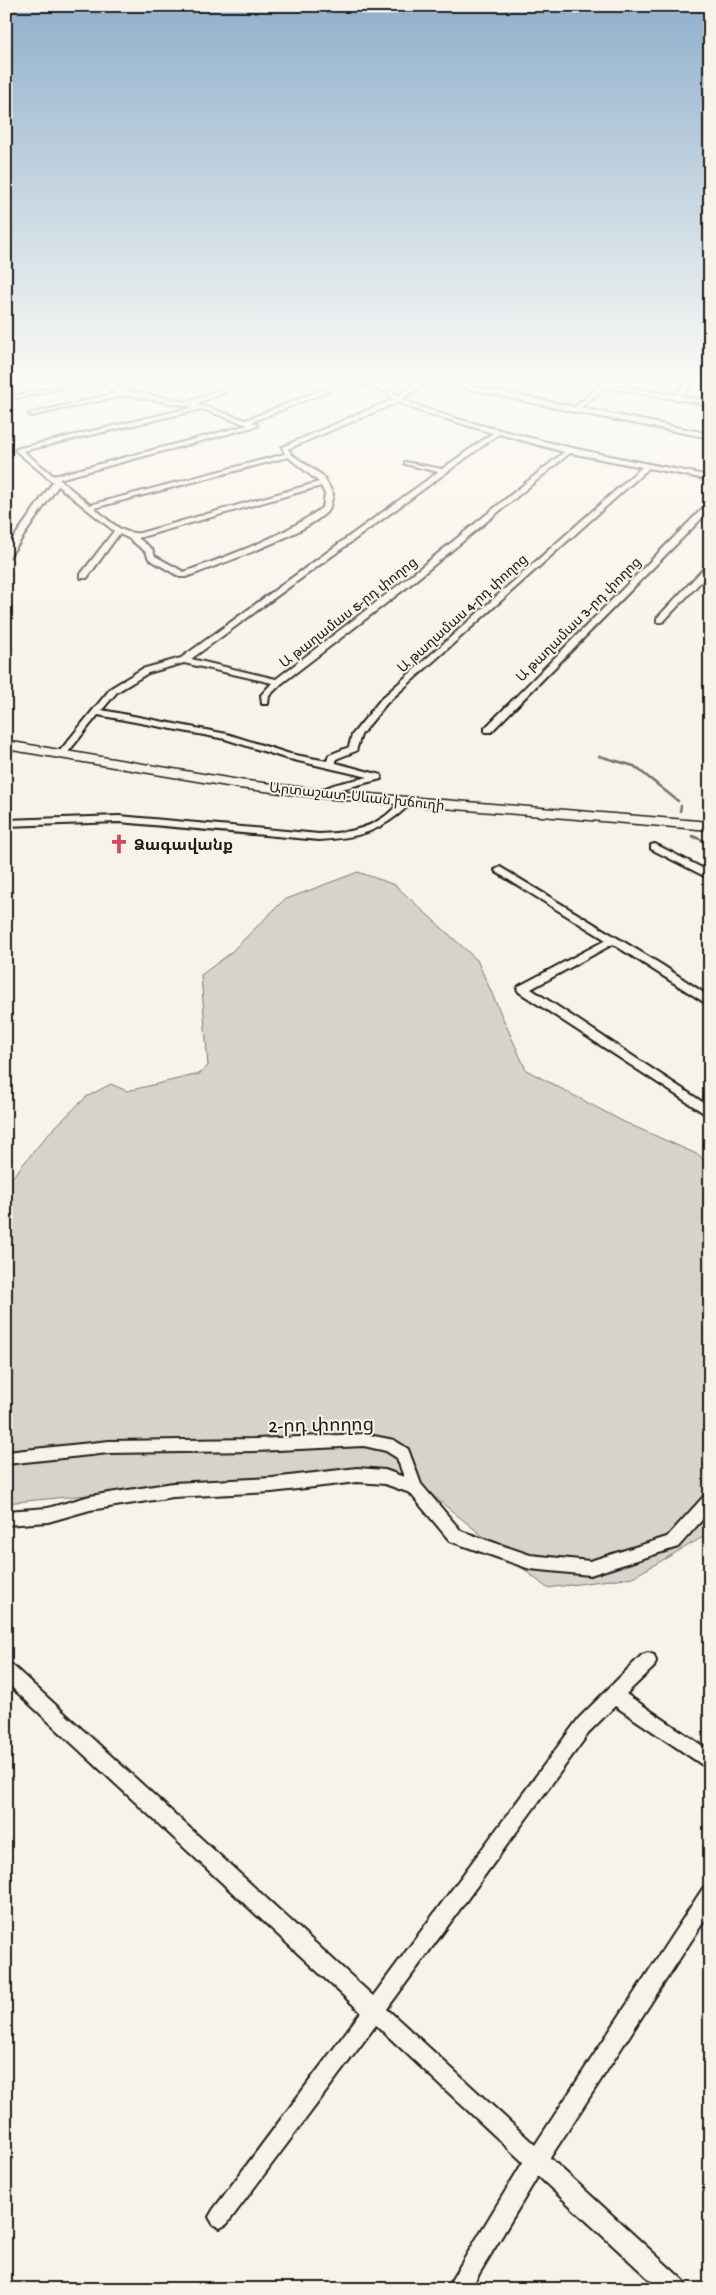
<svg xmlns="http://www.w3.org/2000/svg" width="716" height="2295" viewBox="0 0 716 2295" font-family="'Gochi Hand','Noto Sans Armenian',sans-serif">
	<rect width="100%" height="100%" fill="#f7f3e8"/>
	<filter id="ink" filterUnits="userSpaceOnUse"><feTurbulence type="fractalNoise" baseFrequency=".02" numOctaves="2"/><feDisplacementMap in="SourceGraphic" scale="10" xChannelSelector="R" yChannelSelector="G"/><feConvolveMatrix kernelMatrix="1 2 1 2 8 2 1 2 1" color-interpolation-filters="sRGB"/></filter>
	<g filter="url(#ink)">
		<!-- green -->
		<polygon fill="#d7d3cb" stroke="#7a7874" points="358,872 395,885 477,960 526,1070 624,1122 699,1155 710,1167 710,1533 633,1577 547,1588 415,1481 371,1467 6,1503 6,1185 48,1134 86,1097 111,1084 127,1091 199,1074 208,1066 201,975 228,955 284,900"/>
		<g fill="none" stroke-linecap="round" stroke-linejoin="round">
			<!-- stream -->
			<g stroke="#72716c" stroke-width="2.5">
				<polyline points="599,756 634,766 678,801"/>
				<polyline points="680,811 681,806"/>
				<polyline points="692,836 710,843"/>
			</g>
			<defs>
				<g id="minor">
					<polygon points="70,383 84,383 17,398 14,396"/>
					<path d="M 98,383 L 107,383 L 127,391 L 188,402 L 237,383 L 246,383 L 196,404 L 246,420 L 339,383 L 348,383 L 252,422 L 257,424 L 257,426 L 59,479 L 90,505 L 285,454 L 282,447 L 393,399 L 387,392 L 357,383 C 371,383 387,386 398,396 L 417,383 L 425,383 L 402,399 C 433,413 467,422 500,430 C 569,449 639,462 710,476 L 710,480 L 649,468 L 387,703 L 361,735 L 356,751 L 336,759 L 336,763 L 381,775 L 381,779 L 338,790 L 322,797 L 317,794 C 329,783 352,781 368,777 L 285,758 L 225,739 L 98,715 L 65,756 L 62,757 L 57,754 L 59,752 L 111,688 L 142,669 L 181,658 L 438,472 L 405,464 L 405,462 L 442,469 L 493,433 L 419,411 L 398,402 L 288,449 L 291,454 L 323,476 L 333,494 C 332,498 331,505 329,509 C 313,532 215,566 186,577 L 180,577 L 149,559 L 146,552 L 128,538 L 119,534 L 87,578 L 81,578 L 81,574 L 114,531 L 58,486 L 9,557 L 6,557 L 6,549 L 53,482 L 16,451 L 16,449 L 194,407 L 125,395 L 32,416 L 29,414 L 118,393 ZM 202,409 L 248,425 L 54,476 L 23,451 ZM 499,434 L 564,452 L 400,584 L 276,679 L 191,659 ZM 570,453 L 642,467 L 381,699 L 352,735 L 349,747 L 329,755 L 327,761 L 290,754 L 227,734 L 102,710 L 117,692 L 148,673 L 184,663 L 272,683 L 261,695 L 262,704 L 268,704 L 269,696 L 281,684 L 406,588 ZM 288,457 L 319,482 L 140,533 C 121,535 108,519 94,508 ZM 321,486 L 325,494 L 323,507 C 281,538 231,555 184,572 L 155,556 L 152,549 L 138,538 Z"/>
					<polygon points="129,383 139,383 130,387 127,385"/>
					<polygon points="443,383 457,383 575,407 602,383 674,395 686,383 693,383 681,396 710,401 710,405 605,387 581,408 710,434 710,438 575,412"/>
					<polygon points="707,504 710,504 710,510 491,732 485,732 485,728"/>
					<polygon points="707,565 710,565 710,572 663,622 657,622 657,618"/>
					<path d="M 406,800 L 409,801 L 409,805 C 381,832 357,838 319,840 L 119,822 L 6,826 L 6,820 L 119,816 L 319,834 C 342,833 364,831 384,817 C 391,812 398,803 406,800 Z"/>
					<polygon points="655,844 710,872 710,879 651,849 651,845"/>
					<polygon points="500,867 662,965 710,997 710,1006 613,944 531,989 710,1107 710,1117 519,992 517,989 519,986 606,940 496,872 495,870"/>
					<polygon points="364,1434 394,1440 408,1449 421,1484 461,1531 530,1555 590,1561 667,1537 705,1495 710,1493 710,1511 678,1547 590,1575 530,1569 450,1541 410,1493 385,1484 357,1482 272,1492 173,1497 90,1510 48,1522 6,1525 6,1511 48,1508 90,1496 173,1483 272,1478 357,1468 385,1470 404,1477 397,1458 386,1451 364,1446 256,1451 109,1453 6,1464 6,1452 109,1441 256,1439"/>
					<polygon points="648,1653 654,1655 656,1661 654,1667 626,1694 710,1751 710,1770 615,1706 591,1730 387,2009 535,2145 703,1888 710,1886 710,1912 550,2158 684,2281 687,2289 660,2289 538,2176 470,2289 446,2289 523,2162 376,2025 227,2224 220,2228 213,2224 209,2217 213,2210 361,2012 6,1682 6,1663 12,1665 373,1996 579,1718 642,1655"/>
				</g>
				<polygon id="primary" points="6,741 239,780 322,790 710,822 710,830 322,798 239,788 6,749"/>
			</defs>
			<!-- minor casing -->
			<use href="#minor" stroke="#1c1c1c" stroke-width="4"/>
			<!-- primary casing -->
			<use href="#primary" stroke="#1c1c1c" stroke-width="3"/>
			<!-- minor -->
			<use href="#minor" fill="#f7f3e8" fill-rule="evenodd"/>
			<!-- primary -->
			<use href="#primary" fill="#f7f3e8" fill-rule="evenodd"/>
		</g>
	</g>
	<!-- sky -->
	<linearGradient id="sky" x2="0" y2="1"><stop stop-color="#90b0cc"/><stop offset="0.54" stop-color="#fbfaf5"/><stop offset="1" stop-color="#fbfaf5" stop-opacity="0"/></linearGradient>
	<rect width="716" height="705" fill="url(#sky)"/>
	<!-- icons -->
	<defs>
		<symbol id="church-bare" viewBox="-9 -9 18 18"><path d="M-1.2-6h2.4v3.5h3.3v2.4h-3.3V6h-2.4V-.1h-3.3v-2.4h3.3Z" fill="#d1495b" stroke="#f7f3e8" stroke-width="2.5" paint-order="stroke"/></symbol>
	</defs>
	<g fill-rule="evenodd">
		<use href="#church-bare" x="105" y="830" width="28" height="28"/>
	</g>
	<g text-anchor="middle" stroke-width="4" stroke-linejoin="round" paint-order="stroke">
		<!-- far-street labels -->
		<g font-size="14" fill="#1c1c1c" stroke="#f7f3e8">
			<text transform="translate(348 612) rotate(-38)" y="5">Ա թաղամաս 5-րդ փողոց</text>
			<text transform="translate(462 613) rotate(-42)" y="5">Ա թաղամաս 4-րդ փողոց</text>
			<text transform="translate(578 619) rotate(-45)" y="5">Ա թաղամաս 3-րդ փողոց</text>
			<text transform="translate(357 796) rotate(6)" y="5">Արտաշատ-Սևան խճուղի</text>
		</g>
		<!-- poi labels -->
		<g font-size="16" font-weight="bold" fill="#1c1c1c" stroke="#f7f3e8" text-anchor="start">
			<text x="134" y="850">Ձագավանք</text>
		</g>
		<!-- near-street labels -->
		<g font-size="19" fill="#1c1c1c" stroke="#f7f3e8">
			<text transform="translate(321 1424) rotate(-1)" y="7">2-րդ փողոց</text>
		</g>
	</g>
	<!-- margin -->
	<rect width="716" height="2295" fill="none" stroke="#f7f3e8" stroke-width="25"/>
	<rect x="12" y="12" width="691" height="2270" fill="none" stroke="#1c1c1c" stroke-width="2" filter="url(#ink)"/>
</svg>
